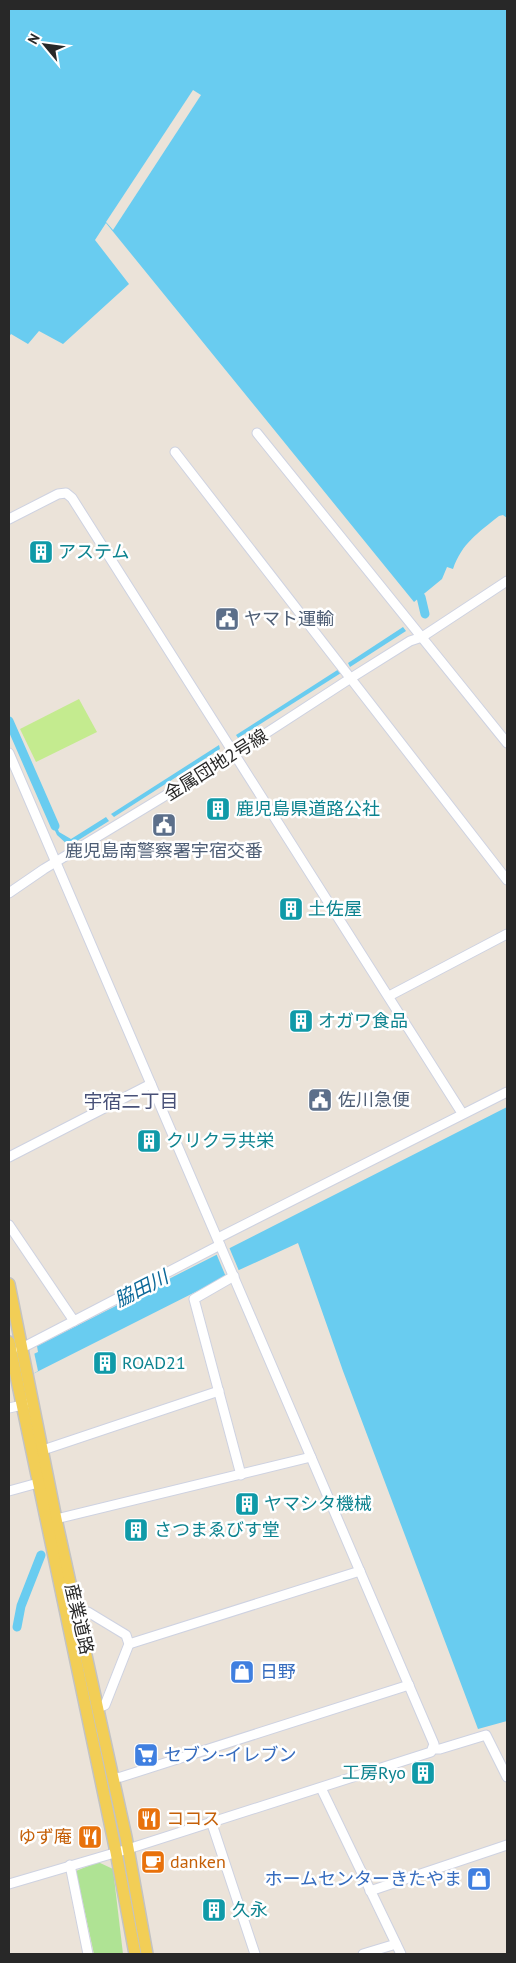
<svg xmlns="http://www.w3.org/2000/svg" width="516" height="1963" viewBox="0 0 516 1963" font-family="'PT Sans','Noto Sans JP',sans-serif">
	<rect width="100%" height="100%" fill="#ebe3d9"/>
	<!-- green -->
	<polygon fill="#afe394" points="98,1862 113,1869 123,1954 94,1954 76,1871"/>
	<!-- pitch -->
	<polygon fill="#c4eb8f" points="79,699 97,732 36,762 20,729"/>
	<!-- water -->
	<g fill="#69ccf0">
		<path d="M 9,9 L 507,9 L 507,518 L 503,515 L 499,516 C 478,533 462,543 453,569 L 447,567 L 442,579 L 414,602 L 106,223 L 95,240 L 129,284 L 63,344 L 39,331 L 28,344 L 11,334 L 9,337 Z"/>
		<polygon points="403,627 406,631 350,667 348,663"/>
		<polygon points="339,669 341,673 238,738 236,735"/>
		<polygon points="15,729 23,747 18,749 10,731"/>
		<polygon points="219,745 220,749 114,817 111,814"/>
		<polygon points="27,754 35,772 30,774 22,756"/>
		<polygon points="52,814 59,832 71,839 106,817 109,821 69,846 57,835 48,816"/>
		<polygon points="507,1107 507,1721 478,1729 343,1371 298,1243 239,1270 9,1386 9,1365 38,1352 37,1346"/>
	</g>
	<!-- pier -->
	<g fill="#ebe3d9">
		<polygon points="193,90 201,95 113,230 106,222"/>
		<polygon points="229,1247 239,1271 226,1277 216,1253"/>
		<polygon points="34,1352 38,1371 9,1387 9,1364"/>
	</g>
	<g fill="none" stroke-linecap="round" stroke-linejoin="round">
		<!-- canal -->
		<g stroke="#69ccf0" stroke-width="9">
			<polyline points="421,597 425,614"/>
			<polyline points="9,721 55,826"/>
			<polyline points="17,1627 21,1606 41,1555"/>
		</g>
		<defs>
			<g id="minor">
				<polyline points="257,433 507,743"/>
				<polyline points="175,452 507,880"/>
				<polyline points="9,519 58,494 66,493 72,498 462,1113"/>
				<polyline points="9,753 434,1744 431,1752 128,1849 9,1884"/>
				<polyline points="9,893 44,869 234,754 351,678 410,641 422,637 507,581"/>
				<polyline points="389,996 507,934"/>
				<polyline points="9,1157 151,1084"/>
				<polyline points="9,1225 74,1321 220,1245"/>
				<polyline points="218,1238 507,1092"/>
				<polyline points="234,1276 194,1299 241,1475"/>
				<polyline points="20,1349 74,1321"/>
				<polyline points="9,1408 27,1404"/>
				<polyline points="43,1450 219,1391"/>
				<polyline points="9,1491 38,1483"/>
				<polyline points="56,1519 311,1457"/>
				<polyline points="77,1609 88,1612 126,1635 129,1644 105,1705 98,1708"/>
				<polyline points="129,1644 360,1571"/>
				<polyline points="433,1749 440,1749 486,1735 507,1777"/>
				<polyline points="113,1778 121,1777 409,1685"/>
				<polyline points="321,1788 401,1954"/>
				<polyline points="211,1821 255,1954"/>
				<polyline points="70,1865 88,1954"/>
				<polyline points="370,1891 507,1845"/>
				<polyline points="363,1954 396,1944"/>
			</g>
			<g id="major">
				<polyline points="9,1284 56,1519 126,1837 147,1954"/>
				<polyline points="9,1342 116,1852 135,1954"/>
			</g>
		</defs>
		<!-- minor casing -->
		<use href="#minor" stroke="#ced2e1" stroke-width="11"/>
		<!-- major casing -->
		<use href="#major" stroke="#c3c3c3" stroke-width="14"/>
		<!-- minor -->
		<use href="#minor" stroke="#fff" stroke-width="9"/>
		<!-- major -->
		<use href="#major" stroke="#f2ce56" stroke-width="11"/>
	</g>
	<!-- icons -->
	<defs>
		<symbol id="building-square" viewBox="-11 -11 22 22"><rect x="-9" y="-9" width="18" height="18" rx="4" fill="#0f9aa8" stroke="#fff"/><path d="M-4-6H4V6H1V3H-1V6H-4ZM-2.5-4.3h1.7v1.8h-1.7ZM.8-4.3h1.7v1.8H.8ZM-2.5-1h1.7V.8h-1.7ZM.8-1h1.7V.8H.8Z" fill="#fff"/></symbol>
		<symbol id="civic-square" viewBox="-11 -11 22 22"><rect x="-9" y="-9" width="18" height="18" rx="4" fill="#5c6f8a" stroke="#fff"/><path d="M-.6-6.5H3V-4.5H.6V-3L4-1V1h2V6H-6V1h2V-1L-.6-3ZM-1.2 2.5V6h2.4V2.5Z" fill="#fff"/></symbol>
		<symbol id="shop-square" viewBox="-11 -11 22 22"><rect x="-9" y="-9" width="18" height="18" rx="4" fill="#3f7fe0" stroke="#fff"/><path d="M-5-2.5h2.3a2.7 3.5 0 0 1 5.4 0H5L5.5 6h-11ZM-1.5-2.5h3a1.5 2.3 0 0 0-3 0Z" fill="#fff"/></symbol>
		<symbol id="supermarket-square" viewBox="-11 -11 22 22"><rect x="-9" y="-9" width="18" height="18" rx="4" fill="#3f7fe0" stroke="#fff"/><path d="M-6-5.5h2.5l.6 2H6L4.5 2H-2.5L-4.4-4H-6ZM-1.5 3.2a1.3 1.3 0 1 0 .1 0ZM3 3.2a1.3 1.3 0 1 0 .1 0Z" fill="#fff"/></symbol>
		<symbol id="restaurant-square" viewBox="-11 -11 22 22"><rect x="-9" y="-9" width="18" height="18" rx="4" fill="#e8710a" stroke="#fff"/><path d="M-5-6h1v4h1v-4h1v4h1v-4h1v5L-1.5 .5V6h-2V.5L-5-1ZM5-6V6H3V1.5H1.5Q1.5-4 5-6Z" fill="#fff"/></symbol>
		<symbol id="cafe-square" viewBox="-11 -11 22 22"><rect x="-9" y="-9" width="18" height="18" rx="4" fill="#e8710a" stroke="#fff"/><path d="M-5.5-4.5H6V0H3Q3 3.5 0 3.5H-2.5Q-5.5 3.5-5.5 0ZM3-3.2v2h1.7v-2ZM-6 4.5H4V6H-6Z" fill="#fff"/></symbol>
	</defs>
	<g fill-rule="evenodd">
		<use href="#building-square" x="27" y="538" width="28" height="28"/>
		<use href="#civic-square" x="213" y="605" width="28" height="28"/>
		<use href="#building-square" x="204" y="795" width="28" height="28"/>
		<use href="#civic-square" x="150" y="811" width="28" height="28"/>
		<use href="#building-square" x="277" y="895" width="28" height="28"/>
		<use href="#building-square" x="287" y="1007" width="28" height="28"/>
		<use href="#civic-square" x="306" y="1086" width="28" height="28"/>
		<use href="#building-square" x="135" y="1127" width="28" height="28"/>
		<use href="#building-square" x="91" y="1349" width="28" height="28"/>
		<use href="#building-square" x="233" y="1490" width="28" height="28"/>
		<use href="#building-square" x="122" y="1516" width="28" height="28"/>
		<use href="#shop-square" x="228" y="1658" width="28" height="28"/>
		<use href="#supermarket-square" x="132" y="1741" width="28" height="28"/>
		<use href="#building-square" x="409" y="1759" width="28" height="28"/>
		<use href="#restaurant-square" x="135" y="1805" width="28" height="28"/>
		<use href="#restaurant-square" x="76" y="1823" width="28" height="28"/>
		<use href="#cafe-square" x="139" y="1848" width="28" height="28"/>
		<use href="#shop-square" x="465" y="1865" width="28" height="28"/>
		<use href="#building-square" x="200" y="1896" width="28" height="28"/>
	</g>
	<g text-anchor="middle" stroke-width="5" stroke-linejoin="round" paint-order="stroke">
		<!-- culture labels -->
		<g font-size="18" fill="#0d838f" stroke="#fff" text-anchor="start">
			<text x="58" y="558">アステム</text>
			<text x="236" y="815">鹿児島県道路公社</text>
			<text x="308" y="915">土佐屋</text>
			<text x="318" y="1027">オガワ食品</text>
			<text x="166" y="1147">クリクラ共栄</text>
			<text x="122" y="1369">ROAD21</text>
			<text x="264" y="1510">ヤマシタ機械</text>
			<text x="154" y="1536">さつまゑびす堂</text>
			<text x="406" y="1779" text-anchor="end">工房Ryo</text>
			<text x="232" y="1916">久永</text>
		</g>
		<!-- service labels -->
		<g font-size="18" fill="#4e5e75" stroke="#fff" text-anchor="start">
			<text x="244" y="625">ヤマト運輸</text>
			<text x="164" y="857" text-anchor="middle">鹿児島南警察署宇宿交番</text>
			<text x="338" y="1106">佐川急便</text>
		</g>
		<!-- street labels -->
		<g font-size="18" fill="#282828" stroke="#fff">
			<text transform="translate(216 765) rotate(-32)" y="6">金属団地2号線</text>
			<text transform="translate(79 1619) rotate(77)" y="6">産業道路</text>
		</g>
		<!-- shop labels -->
		<g font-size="18" fill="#366cbe" stroke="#fff" text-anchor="start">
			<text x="260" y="1678">日野</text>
			<text x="164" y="1761">セブン-イレブン</text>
			<text x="462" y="1885" text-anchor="end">ホームセンターきたやま</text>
		</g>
		<!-- food labels -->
		<g font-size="18" fill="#c56008" stroke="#fff" text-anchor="start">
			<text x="166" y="1825">ココス</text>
			<text x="72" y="1843" text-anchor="end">ゆず庵</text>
			<text x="170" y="1868">danken</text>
		</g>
		<!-- neighbourhood labels -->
		<g font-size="19" fill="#485178" stroke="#fff">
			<text x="131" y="1108">宇宿二丁目</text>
		</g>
		<!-- water labels -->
		<g font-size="19" font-style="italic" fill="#0b6898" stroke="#fff">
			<text transform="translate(141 1288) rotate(-27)" y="7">脇田川</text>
		</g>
	</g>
	<!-- border -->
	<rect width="516" height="1963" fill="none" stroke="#282828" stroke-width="20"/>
	<!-- north arrow -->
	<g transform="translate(45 45) rotate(299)" stroke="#ffffff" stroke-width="4" paint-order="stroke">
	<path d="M0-4L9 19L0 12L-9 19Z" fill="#282828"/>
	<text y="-8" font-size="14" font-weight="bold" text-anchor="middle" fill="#282828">N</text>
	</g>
</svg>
